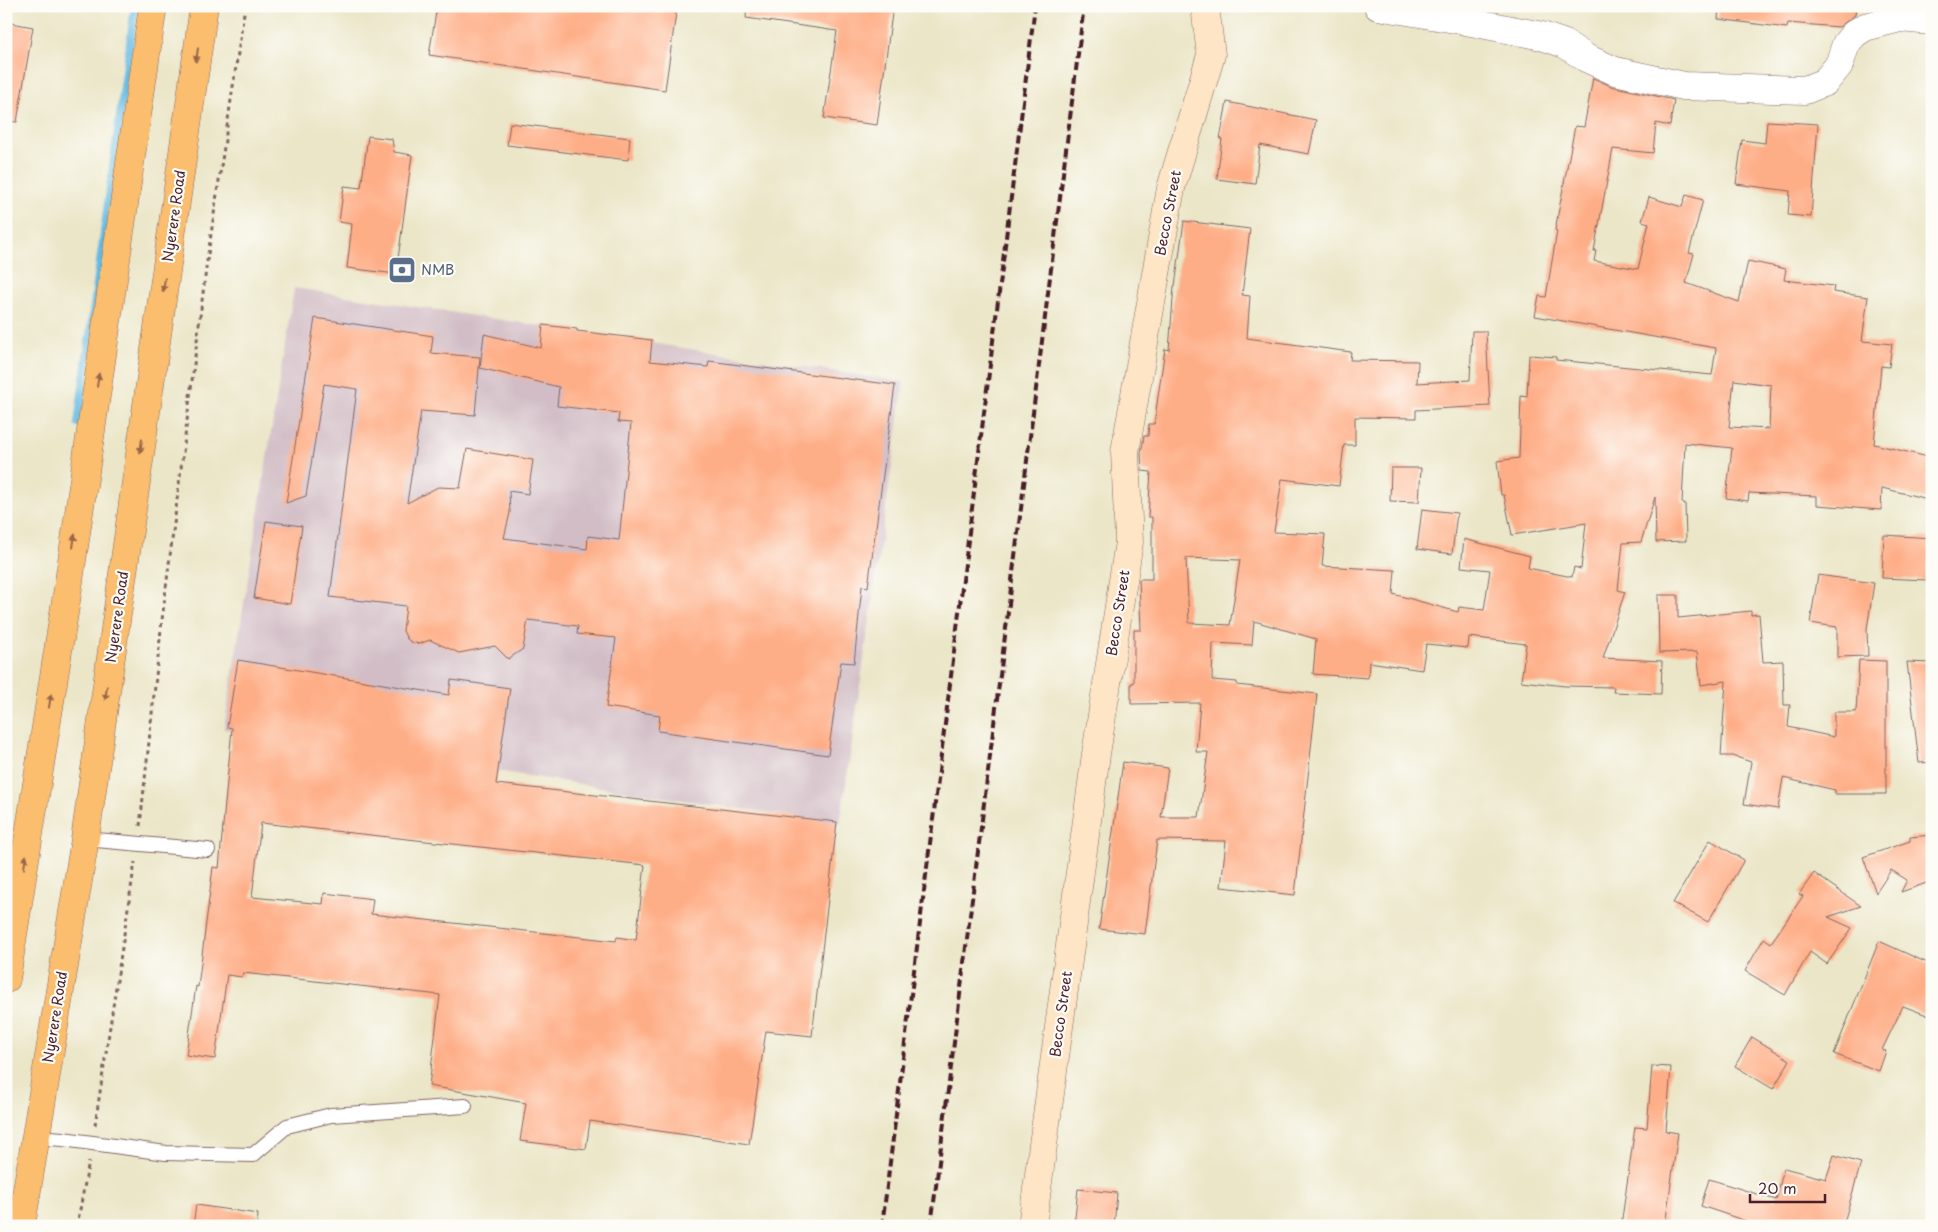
<svg xmlns="http://www.w3.org/2000/svg" width="1938" height="1232" viewBox="0 0 1938 1232" font-family="'Playpen Sans',sans-serif">
	<rect width="100%" height="100%" fill="#fdfcf7"/>
	<filter id="ink" filterUnits="userSpaceOnUse"><feTurbulence type="fractalNoise" baseFrequency=".02" numOctaves="2"/><feDisplacementMap in="SourceGraphic" scale="10" xChannelSelector="R" yChannelSelector="G"/><feConvolveMatrix kernelMatrix="1 2 1 2 8 2 1 2 1" color-interpolation-filters="sRGB"/></filter>
	<filter id="wash" filterUnits="userSpaceOnUse"><feTurbulence type="fractalNoise" baseFrequency=".0096" numOctaves="4" result="noise"/><feDisplacementMap in="SourceGraphic" scale="20" xChannelSelector="R" yChannelSelector="G"/><feGaussianBlur stdDeviation="1.12" result="paint"/><feColorMatrix in="noise" values="0 0 0 0 0 0 0 0 0 0 0 0 0 0 0 0 0 1.4 0 .05"/><feComposite in="paint" operator="in"/></filter>
	<g filter="url(#wash)">
		<rect width="100%" height="100%" fill="#ebe6c8"/>
		<!-- industrial -->
		<polygon fill="#d2bdc6" points="294,288 904,382 840,824 224,729"/>
		<g fill="none" stroke-linecap="round" stroke-linejoin="round">
			<!-- stream -->
			<polyline stroke="#65bae1" stroke-width="8" points="78,423 135,6"/>
		</g>
		<g id="blocks">
			<!-- building -->
			<g fill="#feae87" fill-rule="evenodd">
				<polygon points="437,6 677,6 665,90 429,55"/>
				<polygon points="747,6 893,6 877,125 824,118 837,31 746,18"/>
				<polygon points="1719,6 1856,6 1855,15 1839,27 1788,23 1787,28 1718,19"/>
				<polygon points="6,22 33,27 17,122 6,121"/>
				<path d="M 1593,78 L 1611,86 L 1674,100 L 1670,126 L 1656,123 L 1653,153 L 1613,149 L 1594,251 L 1596,251 L 1594,261 L 1638,269 L 1649,223 L 1642,221 L 1649,197 L 1682,207 L 1686,195 L 1703,200 L 1689,253 L 1694,254 L 1686,283 L 1739,302 L 1748,261 L 1786,269 L 1784,280 L 1834,286 L 1833,292 L 1868,297 L 1862,341 L 1892,344 L 1889,367 L 1881,366 L 1874,444 L 1932,458 L 1932,500 L 1882,488 L 1881,510 L 1817,505 L 1817,496 L 1749,493 L 1748,501 L 1726,498 L 1732,448 L 1685,443 L 1682,503 L 1685,503 L 1686,541 L 1656,542 L 1655,497 L 1641,542 L 1623,543 L 1618,590 L 1625,592 L 1603,658 L 1662,661 L 1661,694 L 1613,692 L 1614,687 L 1565,686 L 1521,681 L 1526,644 L 1469,637 L 1468,648 L 1426,644 L 1422,670 L 1369,662 L 1368,678 L 1313,674 L 1316,639 L 1254,621 L 1252,645 L 1213,643 L 1212,680 L 1237,682 L 1237,685 L 1317,694 L 1295,895 L 1221,887 L 1226,841 L 1157,840 L 1145,934 L 1099,929 L 1123,762 L 1168,768 L 1161,817 L 1199,817 L 1208,752 L 1196,752 L 1200,703 L 1131,704 L 1131,683 L 1134,683 L 1134,630 L 1141,630 L 1139,579 L 1152,579 L 1152,517 L 1148,517 L 1151,472 L 1142,471 L 1141,453 L 1144,436 L 1148,436 L 1149,424 L 1154,424 L 1165,349 L 1169,350 L 1174,286 L 1175,286 L 1184,221 L 1250,229 L 1242,295 L 1250,296 L 1247,338 L 1351,352 L 1350,360 L 1418,361 L 1417,383 L 1470,380 L 1472,331 L 1486,331 L 1490,406 L 1416,410 L 1416,418 L 1355,417 L 1355,445 L 1344,445 L 1339,486 L 1282,479 L 1274,532 L 1325,534 L 1322,566 L 1395,570 L 1393,594 L 1458,612 L 1459,607 L 1484,610 L 1490,570 L 1461,567 L 1464,539 L 1530,556 L 1528,568 L 1572,577 L 1574,567 L 1581,569 L 1586,523 L 1512,535 L 1504,495 L 1501,495 L 1497,461 L 1519,458 L 1521,396 L 1527,397 L 1529,355 L 1556,357 L 1556,360 L 1712,375 L 1716,348 L 1535,316 L 1539,296 L 1546,297 L 1557,231 L 1555,230 L 1575,126 L 1584,127 ZM 1734,380 L 1771,385 L 1769,429 L 1729,427 ZM 1186,558 L 1240,560 L 1230,625 L 1189,623 Z"/>
				<polygon points="1227,102 1316,120 1309,154 1260,145 1255,184 1217,179 1222,139 1220,139"/>
				<polygon points="1767,121 1818,124 1811,217 1788,215 1790,191 1736,184 1742,140 1765,143"/>
				<polygon points="510,123 630,138 628,160 507,145"/>
				<polygon points="368,136 392,139 394,152 412,155 396,274 347,268 352,224 339,222 344,186 361,188"/>
				<polygon points="315,318 433,336 431,353 480,357 475,415 421,411 407,503 438,487 460,488 467,449 533,460 528,494 509,491 510,513 504,538 587,549 588,536 619,540 631,423 618,422 619,413 557,406 559,387 480,368 484,334 541,348 543,325 577,329 577,331 652,340 650,361 708,367 709,361 895,385 868,587 862,586 854,663 841,662 828,755 658,731 660,715 606,707 616,638 577,634 578,626 528,620 523,649 508,659 495,646 459,653 430,640 419,644 411,642 407,639 403,631 406,606 330,597 357,389 324,384 306,496 286,503"/>
				<polygon points="1391,468 1421,468 1419,502 1390,501"/>
				<polygon points="1422,509 1457,513 1452,554 1417,549"/>
				<polygon points="266,521 302,526 290,604 254,598"/>
				<polygon points="1884,535 1932,538 1932,565 1928,565 1927,580 1882,578"/>
				<polygon points="1818,575 1874,583 1867,629 1868,656 1837,657 1837,627 1810,623"/>
				<polygon points="1658,595 1678,595 1678,618 1751,611 1751,615 1759,614 1763,662 1783,661 1784,705 1790,705 1788,727 1834,737 1834,712 1856,712 1859,660 1886,661 1886,794 1835,794 1835,790 1783,778 1778,809 1744,804 1751,762 1733,756 1721,756 1726,681 1701,685 1697,652 1659,653"/>
				<path d="M 238,660 L 449,695 L 451,680 L 510,688 L 496,784 L 837,822 L 812,1036 L 766,1031 L 749,1144 L 590,1121 L 586,1149 L 520,1141 L 526,1103 L 429,1086 L 440,995 L 243,973 L 242,977 L 227,975 L 215,1059 L 186,1055 L 196,986 L 198,987 L 213,867 L 219,868 L 232,728 L 227,727 ZM 261,823 L 645,865 L 636,940 L 617,937 L 616,941 L 371,914 L 373,899 L 324,893 L 323,904 L 252,897 Z"/>
				<polygon points="1907,662 1932,663 1932,762 1919,763"/>
				<polygon points="1932,835 1932,881 1901,892 1907,880 1891,870 1876,893 1863,857 1910,841 1910,837"/>
				<polygon points="1710,840 1744,860 1708,922 1673,903"/>
				<polygon points="1814,873 1861,906 1828,917 1852,928 1827,964 1810,952 1785,995 1745,971 1764,938 1771,943 1803,896 1799,894"/>
				<polygon points="1879,941 1932,965 1932,1017 1903,1006 1882,1050 1886,1051 1879,1071 1834,1054"/>
				<polygon points="1752,1037 1790,1060 1773,1089 1735,1066"/>
				<polygon points="1652,1066 1671,1067 1666,1131 1678,1133 1665,1226 1621,1226 1635,1127 1647,1128"/>
				<polygon points="1834,1155 1861,1163 1843,1226 1761,1226 1701,1206 1709,1179 1776,1200 1784,1168 1826,1179"/>
				<polygon points="1078,1189 1117,1193 1114,1226 1074,1226"/>
				<polygon points="196,1205 258,1214 257,1226 193,1226"/>
			</g>
		</g>
	</g>
	<g filter="url(#ink)">
		<use href="#blocks" fill-opacity="0" stroke="#826562" stroke-width="1"/>
		<g fill="none" stroke-linecap="round" stroke-linejoin="round">
			<defs>
				<g id="lane">
					<polyline points="85,839 208,850"/>
					<polyline points="36,1137 63,1139 166,1153 253,1155 287,1126 331,1115 465,1106"/>
				</g>
				<polyline id="street" points="1378,6 1461,20 1542,36 1565,44 1586,58 1615,71 1684,86 1805,90 1825,82 1839,65 1846,44 1854,34 1865,27 1900,18 1932,21"/>
				<polyline id="secondary" points="1032,1226 1096,754 1129,542 1125,452 1171,188 1211,55 1205,6"/>
				<g id="highway">
					<polyline points="6,979 68,588 153,6"/>
					<polyline points="21,1226 85,839 204,6"/>
				</g>
			</defs>
			<!-- lane casing -->
			<use href="#lane" stroke="#826562" stroke-width="16"/>
			<!-- street casing -->
			<use href="#street" stroke="#826562" stroke-width="29"/>
			<!-- secondary casing -->
			<use href="#secondary" stroke="#826562" stroke-width="29"/>
			<!-- highway casing -->
			<use href="#highway" stroke="#826562" stroke-width="29"/>
			<!-- path -->
			<g stroke="#826562" stroke-width="3" stroke-dasharray="4 4" stroke-linecap="butt">
				<polyline points="140,826 162,620 207,261 245,6"/>
				<polyline points="95,1125 135,862"/>
				<polyline points="77,1226 89,1161"/>
			</g>
			<!-- lane -->
			<use href="#lane" stroke="#fff" stroke-width="14"/>
			<!-- street -->
			<use href="#street" stroke="#fff" stroke-width="28"/>
			<!-- secondary -->
			<use href="#secondary" stroke="#fde5c5" stroke-width="28"/>
			<!-- highway -->
			<use href="#highway" stroke="#fbbd6e" stroke-width="28"/>
			<!-- rail -->
			<g stroke="#4a1f2b" stroke-width="4" stroke-dasharray="8 4" stroke-linecap="butt">
				<polyline points="882,1226 1035,6"/>
				<polyline points="931,1226 1084,6"/>
			</g>
		</g>
		<!-- one-way arrows -->
		<defs><path id="oneway-solid" d="M-6-.8H1V-3.2L6.5 0L1 3.2V.8H-6Z" transform="scale(1.25)"/></defs>
		<g fill="#9a6649">
			<use href="#oneway-solid" transform="translate(197 55) rotate(98)"/>
			<use href="#oneway-solid" transform="translate(164 285) rotate(98)"/>
			<use href="#oneway-solid" transform="translate(98 380) rotate(-82)"/>
			<use href="#oneway-solid" transform="translate(141 446) rotate(98)"/>
			<use href="#oneway-solid" transform="translate(74 541) rotate(-82)"/>
			<use href="#oneway-solid" transform="translate(106 693) rotate(98)"/>
			<use href="#oneway-solid" transform="translate(50 701) rotate(-81)"/>
			<use href="#oneway-solid" transform="translate(25 862) rotate(-81)"/>
		</g>
	</g>
	<!-- icons -->
	<defs>
		<symbol id="bank-square" viewBox="-11 -11 22 22"><rect x="-9" y="-9" width="18" height="18" rx="4" fill="#5c6f8a" stroke="#fdfcf7"/><path d="M-6-4H6V4H-6ZM0-2.3a2.3 2.3 0 1 0 0 4.6a2.3 2.3 0 1 0 0-4.6Z" fill="#fff"/></symbol>
	</defs>
	<g fill-rule="evenodd">
		<use href="#bank-square" x="386" y="254" width="32" height="32"/>
	</g>
	<g text-anchor="middle" stroke-width="4.5" stroke-linejoin="round" paint-order="stroke">
		<!-- street labels -->
		<g font-size="14" fill="#4a1f2b" stroke="#fdfcf7">
			<text transform="translate(1168 213) rotate(-79)" y="5">Becco Street</text>
			<text transform="translate(174 216) rotate(-82)" y="5">Nyerere Road</text>
			<text transform="translate(1118 613) rotate(-81)" y="5">Becco Street</text>
			<text transform="translate(117 617) rotate(-82)" y="5">Nyerere Road</text>
			<text transform="translate(1061 1014) rotate(-82)" y="5">Becco Street</text>
			<text transform="translate(55 1017) rotate(-81)" y="5">Nyerere Road</text>
		</g>
		<!-- service labels -->
		<g font-size="14" fill="#4e5e75" stroke="#fdfcf7" text-anchor="start">
			<text x="421" y="275">NMB</text>
		</g>
	</g>
	<!-- margin -->
	<rect width="1938" height="1232" fill="none" stroke="#fdfcf7" stroke-width="25"/>
	<!-- scale -->
	<path d="M1750 1194v8h75v-8" fill="none" stroke="#4a1f2b" stroke-width="2.5"/>
	<text x="1758" y="1194" font-size="15" fill="#4a1f2b" stroke="#fdfcf7" stroke-width="4" paint-order="stroke">20 m</text>
</svg>
